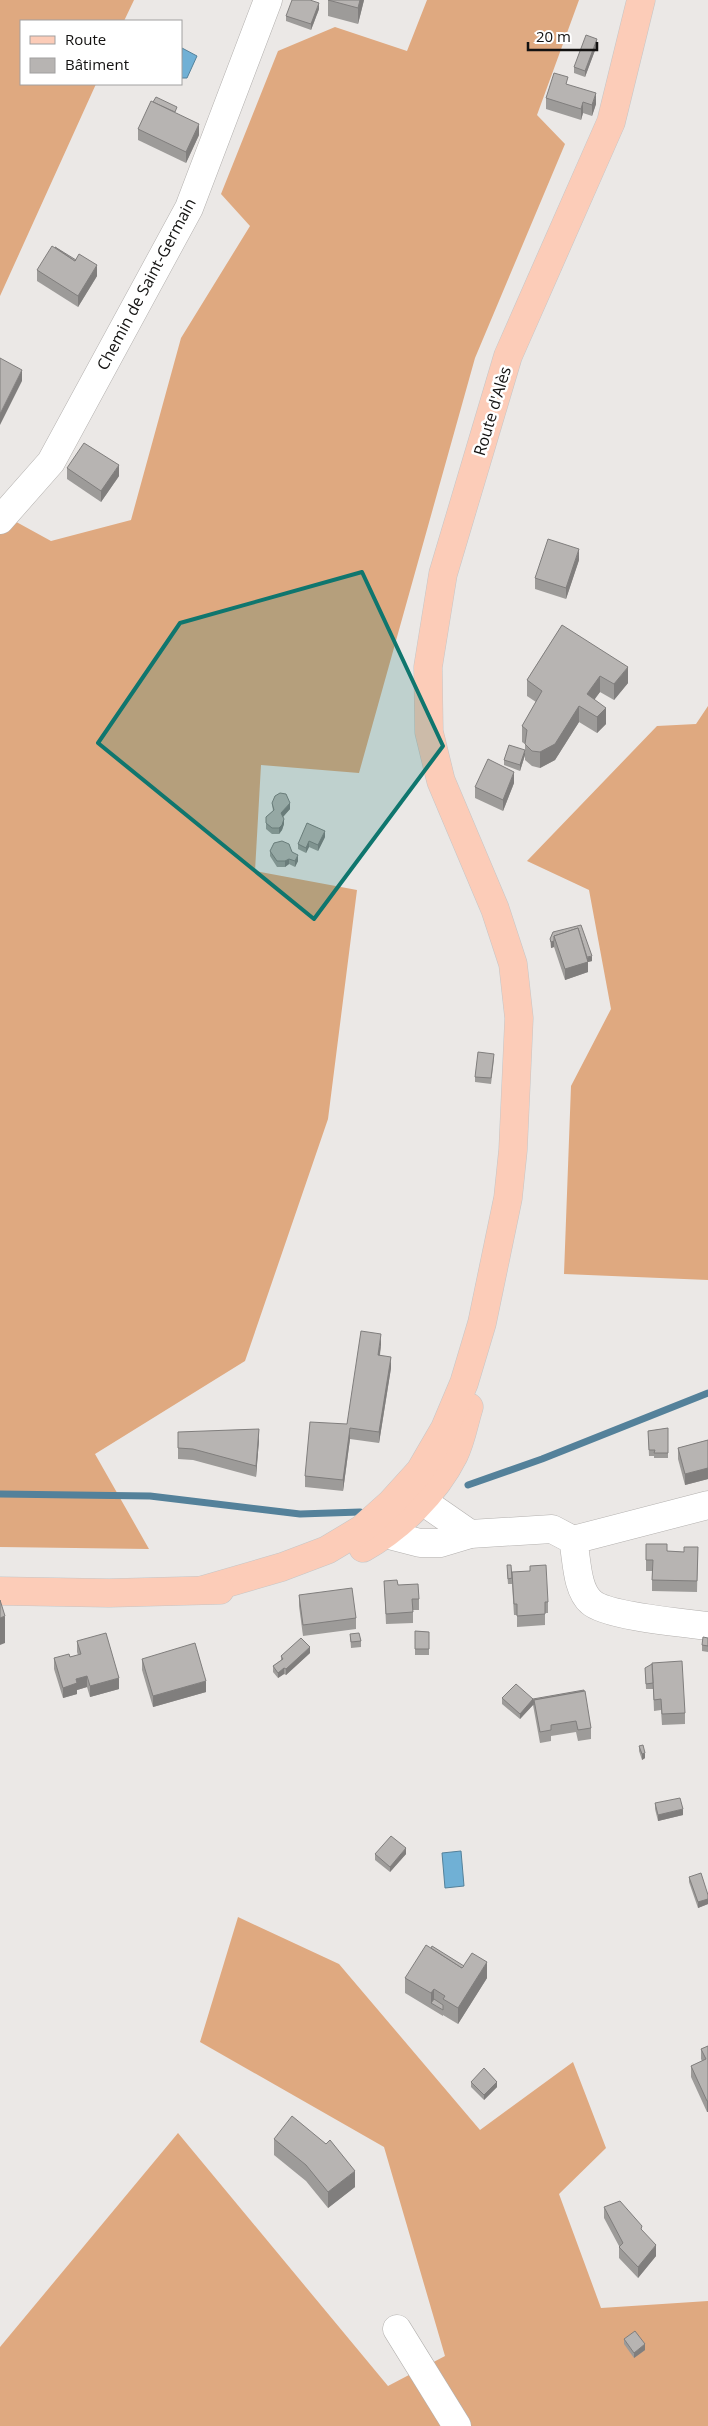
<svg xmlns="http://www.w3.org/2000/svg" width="708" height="2426" viewBox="0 0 708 2426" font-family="'Open Sans',sans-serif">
	<rect width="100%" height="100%" fill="#ebe8e6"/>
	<!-- forest -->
	<g fill="#dfa980">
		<polygon points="0,0 134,0 124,21 21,21 21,84 96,84 0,296"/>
		<polygon points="427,0 579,0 537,115 565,144 475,358 359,773 261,765 255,871 357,890 328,1119 245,1361 95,1454 149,1549 0,1547 0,513 51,541 131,520 181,338 250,226 221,194 278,51 335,27 407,51"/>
		<polygon points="708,706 708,1280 564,1274 571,1086 611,1009 589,890 527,861 657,726 696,724"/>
		<polygon points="238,1917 339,1964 480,2130 573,2062 606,2148 559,2194 601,2308 708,2301 708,2426 0,2426 0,2347 178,2133 388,2386 445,2356 384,2147 200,2042"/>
	</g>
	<!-- water -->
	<g fill="#70b0d5" stroke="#54819a">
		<polygon points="182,48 197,56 187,78 181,78"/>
		<polygon points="461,1851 464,1886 445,1888 442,1853"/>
	</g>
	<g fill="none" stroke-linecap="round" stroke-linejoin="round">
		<!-- stream -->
		<g stroke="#54819a" stroke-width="7">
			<polyline points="468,1485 542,1459 708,1393"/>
			<polyline points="0,1494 150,1496 300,1514 360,1512"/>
		</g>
		<defs>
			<g id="minor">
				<polyline points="0,520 51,462 189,208 268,0"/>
				<polyline points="421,1500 470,1534"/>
				<path d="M 385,1534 L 420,1543 L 440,1543 L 470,1534 L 552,1529 L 573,1540 C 577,1558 576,1589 591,1602 C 606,1616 684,1623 708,1626"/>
				<polyline points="573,1540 708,1505"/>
				<polyline points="397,2329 457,2426"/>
			</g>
			<g id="major">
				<path d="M 363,1548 C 399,1528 435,1493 454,1455 C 461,1441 464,1423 469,1407"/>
				<polyline points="203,1590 282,1567 327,1550 362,1529 391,1503 420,1471 445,1428 464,1383 482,1323 508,1198 513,1150 519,1018 513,964 495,909 441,781 429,732 428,667 443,574 508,356 611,122 641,0"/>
				<polyline points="0,1591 109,1593 220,1590"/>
			</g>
		</defs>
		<!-- minor casing -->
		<use href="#minor" stroke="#b3b0ae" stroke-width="29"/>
		<!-- major casing -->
		<use href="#major" stroke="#c6c6c6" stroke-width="29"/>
		<!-- minor -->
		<use href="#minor" stroke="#fff" stroke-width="28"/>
		<!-- major -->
		<use href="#major" stroke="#fcccb8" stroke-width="28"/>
	</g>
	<!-- wall -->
	<g fill="#9d9b99">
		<polygon points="328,0 364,0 358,24 328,16"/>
		<polygon points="319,9 311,30 286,21 286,16"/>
		<polygon points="597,45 585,77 574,73 574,67"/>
		<polygon points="568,85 596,104 592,116 583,113 581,120 546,109 546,98"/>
		<polygon points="177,113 199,135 186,163 138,140 138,129"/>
		<polygon points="37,270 97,276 78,307 37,281"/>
		<polygon points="67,468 119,476 101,502 67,479"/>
		<polygon points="579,560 566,599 535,589 535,578"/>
		<polygon points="562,625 628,683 614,700 600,692 594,699 606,724 597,733 579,722 555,760 540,768 532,766 525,760 525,744 522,742 522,726 536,702 527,696 527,680"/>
		<polygon points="525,755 520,771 504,765 504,760"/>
		<polygon points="514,783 503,811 475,798 475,787"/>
		<polygon points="272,803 290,809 283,817 284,824 282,830 279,834 272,834 266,829 266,817 273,811"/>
		<polygon points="325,837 318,851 309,847 306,853 298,849 298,844"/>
		<polygon points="270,851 292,852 298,861 295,867 289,864 285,867 277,867 270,856"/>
		<polygon points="553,932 592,961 588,962 588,972 565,980 554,947 551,948 550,939"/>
		<polygon points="494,1059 491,1084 475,1082 475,1077"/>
		<polygon points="381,1345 380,1355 391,1368 379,1443 350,1439 343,1491 305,1487 305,1476 347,1424"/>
		<polygon points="668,1428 668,1458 654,1458 654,1456 649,1456 648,1431"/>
		<polygon points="178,1432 259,1440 256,1477 193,1460 178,1459"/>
		<polygon points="708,1440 708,1479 685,1485 678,1459 678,1448"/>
		<polygon points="646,1544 667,1551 684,1552 698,1547 697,1592 652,1591 652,1571 646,1571"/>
		<polygon points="507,1571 512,1572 548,1602 548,1613 545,1613 545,1625 517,1627 517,1615 514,1615 512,1584 508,1584"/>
		<polygon points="384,1581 398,1585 419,1599 419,1610 413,1610 413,1623 386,1624"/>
		<polygon points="299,1595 356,1618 356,1629 303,1636 299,1606"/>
		<polygon points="415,1631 429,1632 429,1655 415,1655"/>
		<polygon points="350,1634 361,1641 361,1647 351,1648"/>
		<polygon points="708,1638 708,1652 702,1651 702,1645"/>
		<polygon points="77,1641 119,1689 90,1697 87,1687 77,1690 77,1694 63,1698 54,1669 54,1658 70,1657 78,1655 77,1652"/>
		<polygon points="310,1653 286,1675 284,1674 278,1678 273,1672 273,1666 281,1660 281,1656"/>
		<polygon points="142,1659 206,1692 153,1707 142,1670"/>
		<polygon points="645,1668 685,1713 685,1724 662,1725 661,1710 654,1711 653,1686 653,1689 646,1689"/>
		<polygon points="502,1698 533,1699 591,1728 591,1739 578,1741 576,1732 551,1736 551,1741 540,1743 533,1705 520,1719 502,1704"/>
		<polygon points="639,1746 645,1758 642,1760 639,1751"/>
		<polygon points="655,1803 683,1815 658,1821 655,1809"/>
		<polygon points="375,1854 406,1854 390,1872 375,1860"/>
		<polygon points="689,1877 708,1895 708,1904 698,1908 689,1882"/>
		<polygon points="464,1966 487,1978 458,2024 443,2015 443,2016 405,1993 405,1978"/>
		<polygon points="708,2046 708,2112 707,2112 691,2077 691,2066 702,2061 701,2059 701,2049"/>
		<polygon points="471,2082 497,2087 484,2100 471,2087"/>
		<polygon points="274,2139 326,2144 355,2187 328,2208 306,2181 274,2155"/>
		<polygon points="604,2207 642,2231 656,2256 638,2278 619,2258 619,2246 604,2218"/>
		<polygon points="624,2339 645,2350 634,2358 624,2344"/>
	</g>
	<!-- shaded-wall -->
	<g fill="#807e7d">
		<polygon points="360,0 364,0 358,24 358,8"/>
		<polygon points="319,3 319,9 311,30 311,24"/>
		<polygon points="597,39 597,45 585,77 585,71"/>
		<polygon points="596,93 596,104 592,116 592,105"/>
		<polygon points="583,102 583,113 581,120 581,109"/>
		<polygon points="199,124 199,135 186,163 186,152"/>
		<polygon points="97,265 97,276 78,307 78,296"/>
		<polygon points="22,370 22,381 0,425 0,414"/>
		<polygon points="119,465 119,476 101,502 101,491"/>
		<polygon points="579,549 579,560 566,599 566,588"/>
		<polygon points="628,667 628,683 614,700 614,684"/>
		<polygon points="600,676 600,692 587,710 587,694"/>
		<polygon points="579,706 579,722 555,760 540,768 540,752"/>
		<polygon points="606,708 606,724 597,733 597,717"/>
		<polygon points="525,750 525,755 520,771 520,765"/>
		<polygon points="514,772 514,783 503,811 503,800"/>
		<polygon points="290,803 290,809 281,819 281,813"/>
		<polygon points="284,819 284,824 282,830 279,834 279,828"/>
		<polygon points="325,831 325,837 318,851 318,845"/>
		<polygon points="309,841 309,847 306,853 306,848"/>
		<polygon points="298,855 298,861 295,867 295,861"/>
		<polygon points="289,859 289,864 285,867 285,861"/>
		<polygon points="554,941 554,947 551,948 551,942"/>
		<polygon points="592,956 592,961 588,962 588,972 565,980 565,969 585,958"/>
		<polygon points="381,1334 381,1345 378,1366 378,1355"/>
		<polygon points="391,1357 391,1368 379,1443 379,1432"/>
		<polygon points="350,1428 350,1439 343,1491 343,1480"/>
		<polygon points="259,1429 259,1440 256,1477 256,1466"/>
		<polygon points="708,1468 708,1479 685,1485 685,1474"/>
		<polygon points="5,1616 5,1643 0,1645 0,1618"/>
		<polygon points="310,1647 310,1653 286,1675 286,1669"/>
		<polygon points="284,1668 284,1674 278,1678 278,1673"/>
		<polygon points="87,1676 87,1687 77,1690 77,1694 63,1698 63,1688 76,1679"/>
		<polygon points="119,1678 119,1689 90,1697 90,1686"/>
		<polygon points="206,1681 206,1692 153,1707 153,1696"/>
		<polygon points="533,1699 533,1705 520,1719 520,1714"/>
		<polygon points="645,1753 645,1758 642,1760 642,1754"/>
		<polygon points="683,1809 683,1815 658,1821 658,1815"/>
		<polygon points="406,1848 406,1854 390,1872 390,1867"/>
		<polygon points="708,1899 708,1904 698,1908 698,1902"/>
		<polygon points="487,1962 487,1978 458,2024 458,2008"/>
		<polygon points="434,1989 434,2004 431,2003 431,1993"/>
		<polygon points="497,2082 497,2087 484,2100 484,2095"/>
		<rect x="707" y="2101" width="1" height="11"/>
		<polygon points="355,2171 355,2187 328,2208 328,2192"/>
		<polygon points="656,2245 656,2256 638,2278 638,2267"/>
		<polygon points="645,2344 645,2350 634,2358 634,2353"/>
	</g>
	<!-- building -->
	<g fill="#b7b4b2" stroke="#807e7d">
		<polygon points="292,0 310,0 319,3 311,24 286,16"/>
		<polygon points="328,0 360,0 358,8"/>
		<polygon points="586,35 597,39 585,71 574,67"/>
		<polygon points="554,73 568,77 566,84 596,93 592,105 583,102 581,109 546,98"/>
		<polygon points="156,97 177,107 175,112 153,102"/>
		<polygon points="151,101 199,124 186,152 138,129"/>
		<polygon points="52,246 75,261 79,254 97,265 78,296 37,270"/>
		<polygon points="55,247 76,260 75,261"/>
		<polygon points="0,358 22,370 0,414"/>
		<polygon points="84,443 119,465 101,491 67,468"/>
		<polygon points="548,539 579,549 566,588 535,578"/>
		<polygon points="562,625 628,667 614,684 600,676 587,694 606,708 597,717 579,706 555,744 540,752 532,751 525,744 527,730 522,726 542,691 527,680"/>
		<polygon points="509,745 525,750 520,765 504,760"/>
		<polygon points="488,759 514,772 503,800 475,787"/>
		<polygon points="280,793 286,794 290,803 281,813 284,819 282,825 279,828 272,828 266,823 266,817 274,810 272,803 275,796"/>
		<polygon points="307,823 325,831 318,845 309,841 306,848 298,844"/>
		<polygon points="282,841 289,844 292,852 298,855 295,861 289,859 285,861 277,861 270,851 274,843"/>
		<polygon points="581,925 592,956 587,957 578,928 554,936 554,941 551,942 550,939 553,932"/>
		<polygon points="578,928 588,962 565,969 554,936"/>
		<polygon points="478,1052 494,1054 491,1078 475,1077"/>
		<polygon points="361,1331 381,1334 378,1355 391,1357 379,1432 350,1428 343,1480 305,1476 310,1422 347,1424"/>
		<polygon points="668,1428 668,1453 654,1453 655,1450 649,1450 648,1431"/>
		<polygon points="259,1429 256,1466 193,1449 178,1448 178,1432"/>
		<polygon points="708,1440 708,1468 685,1474 678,1448"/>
		<polygon points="646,1544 667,1544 667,1551 684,1552 684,1547 698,1547 697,1581 652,1580 653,1560 646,1560"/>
		<polygon points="507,1565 511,1565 512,1578 508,1579"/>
		<polygon points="546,1565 548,1602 545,1602 545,1614 517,1616 517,1604 514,1604 512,1572 530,1571 530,1566"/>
		<polygon points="397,1580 398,1585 418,1584 419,1599 412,1599 413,1612 386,1614 384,1581"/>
		<polygon points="352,1588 356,1618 303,1625 299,1595"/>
		<polygon points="0,1600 5,1616 0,1618"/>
		<polygon points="415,1631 429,1632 429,1649 415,1649"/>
		<polygon points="106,1633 119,1678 90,1686 87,1676 76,1679 77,1683 63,1688 54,1658 69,1654 70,1657 81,1654 77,1641"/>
		<polygon points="359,1633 361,1641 351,1642 350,1634"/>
		<polygon points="703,1637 708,1638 708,1646 702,1645"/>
		<polygon points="301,1638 310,1647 286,1669 284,1668 278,1673 273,1666 283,1659 281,1656"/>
		<polygon points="195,1643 206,1681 153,1696 142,1659"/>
		<polygon points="682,1661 685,1713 662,1714 661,1699 654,1700 652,1663"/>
		<polygon points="652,1664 653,1683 646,1684 645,1668"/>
		<polygon points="516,1684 533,1699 520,1714 502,1698"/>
		<polygon points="584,1690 584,1691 534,1700 534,1705 533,1699"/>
		<polygon points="585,1691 591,1728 578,1730 576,1721 551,1725 551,1730 540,1732 534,1700"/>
		<polygon points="643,1745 645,1753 642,1754 639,1746"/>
		<polygon points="680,1798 683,1809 658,1815 655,1803"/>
		<polygon points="391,1836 406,1848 390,1867 375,1854"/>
		<polygon points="701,1873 708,1895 708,1899 698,1902 689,1877"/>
		<polygon points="426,1945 462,1968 472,1953 487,1962 458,2008 443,1999 445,1996 434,1989 431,1993 405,1978"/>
		<polygon points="432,1946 464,1966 462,1968 431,1948"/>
		<polygon points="434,1999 443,2005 443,2010 431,2003"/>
		<polygon points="708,2046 708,2101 707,2101 691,2066 706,2059 701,2049"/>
		<polygon points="484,2068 497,2082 484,2095 471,2082"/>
		<polygon points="292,2116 326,2144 330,2140 355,2171 328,2192 306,2165 274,2139"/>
		<polygon points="620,2201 642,2226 641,2229 656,2245 638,2267 619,2247 623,2243 604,2207"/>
		<polygon points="635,2331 645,2344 634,2353 624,2339"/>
	</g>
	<!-- marked area -->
	<path fill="#0f766e" fill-opacity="0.2" stroke="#0f766e" stroke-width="4" stroke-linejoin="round" d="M 362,572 L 443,746 L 314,919 L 98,743 L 180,623 Z"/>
	<g text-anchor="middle" stroke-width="5" stroke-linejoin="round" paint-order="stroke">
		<!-- street labels -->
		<g font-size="16" fill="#131211" stroke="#fff">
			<text transform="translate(146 284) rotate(-62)" y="6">Chemin de Saint-Germain</text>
			<text transform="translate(492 411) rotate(-73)" y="6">Route d'Alès</text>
		</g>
	</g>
	<!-- legend -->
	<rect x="20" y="20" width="162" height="65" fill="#ffffff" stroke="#a1a0a0"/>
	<rect x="30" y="36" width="25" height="8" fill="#fcccb8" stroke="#a1a0a0"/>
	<text x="65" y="45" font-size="15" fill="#131211">Route</text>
	<rect x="30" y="58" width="25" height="15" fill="#b7b4b2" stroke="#a1a0a0"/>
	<text x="65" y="70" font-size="15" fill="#131211">Bâtiment</text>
	<!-- scale -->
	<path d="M528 42v8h69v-8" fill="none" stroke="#131211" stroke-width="2.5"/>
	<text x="536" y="42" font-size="15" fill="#131211" stroke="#ffffff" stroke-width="4" paint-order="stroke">20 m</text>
</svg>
